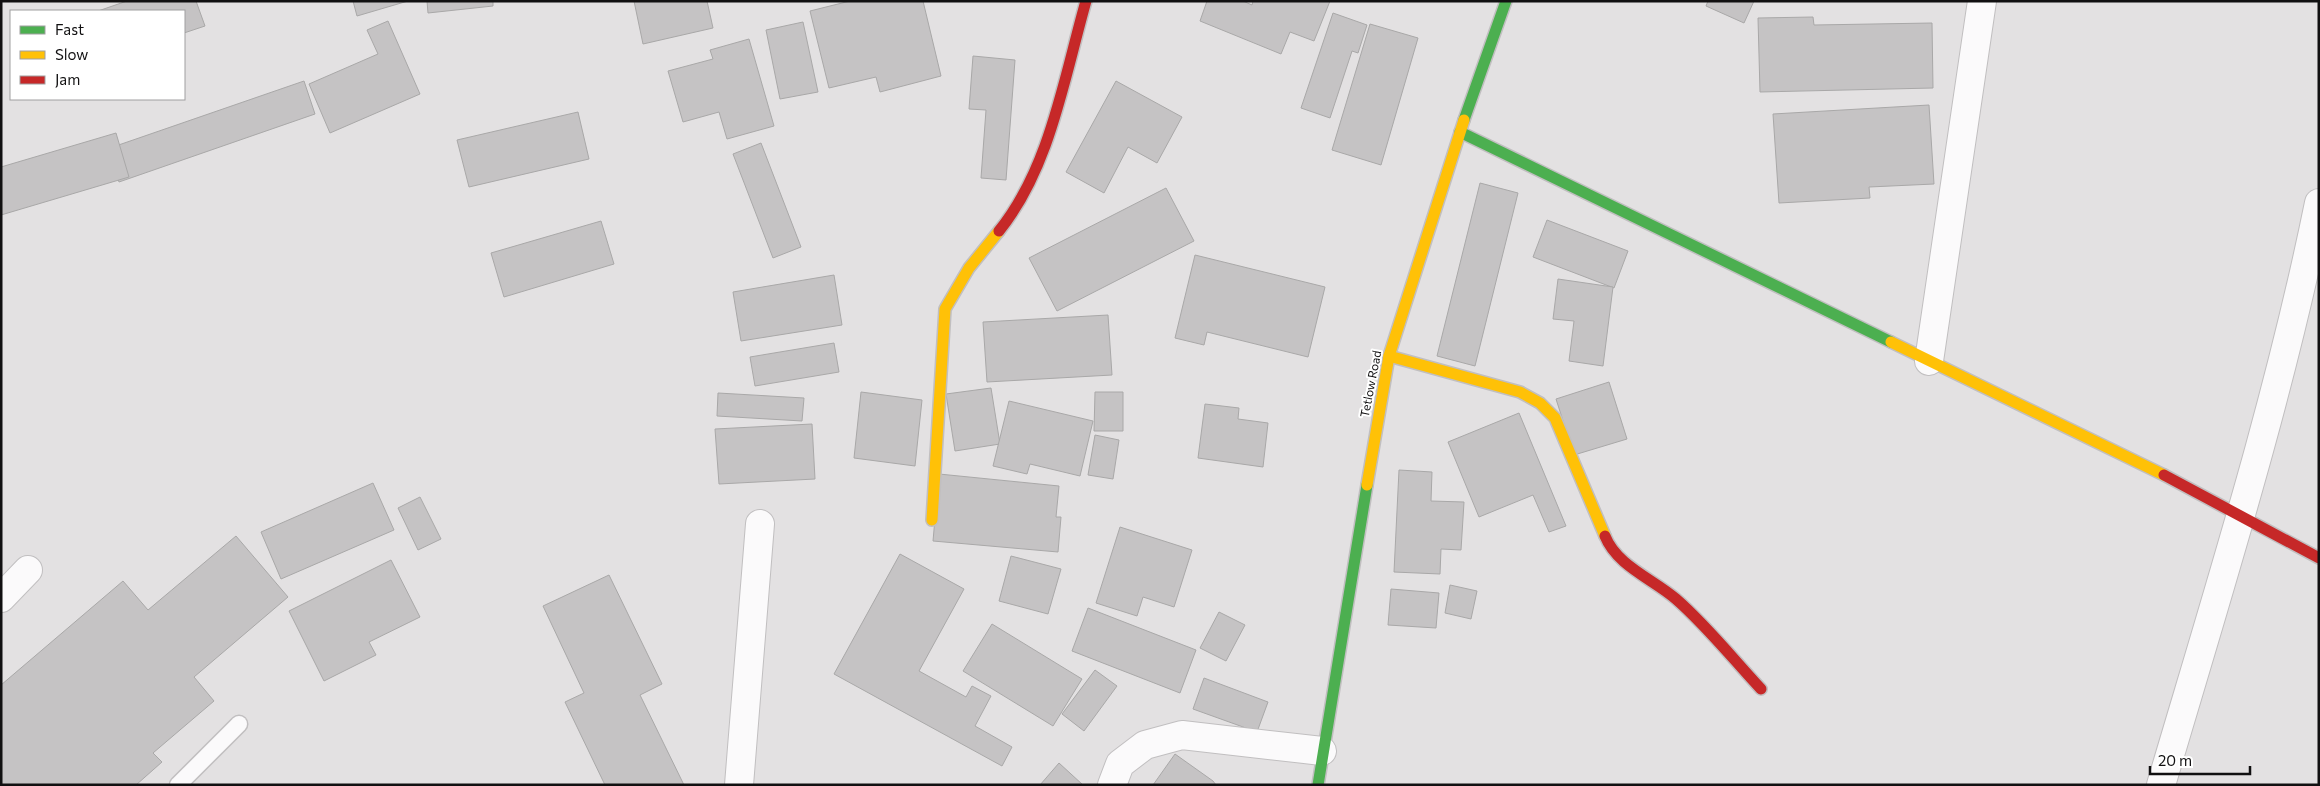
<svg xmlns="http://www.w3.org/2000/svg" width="2320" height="786" viewBox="0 0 2320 786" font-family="Commissioner,sans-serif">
	<rect width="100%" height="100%" fill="#e3e1e2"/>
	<!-- building -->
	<g fill="#c5c3c4" stroke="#a9a8a8">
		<polygon points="127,1 196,1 205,26 184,33 184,11 98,11"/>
		<polygon points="353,1 408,1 357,16"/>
		<polygon points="427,1 493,1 493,6 428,13"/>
		<polygon points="634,1 707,1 713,28 643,44"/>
		<polygon points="850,1 923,1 941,76 880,92 876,77 829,88 810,11"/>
		<polygon points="1207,1 1243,1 1252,5 1253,1 1330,1 1314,41 1290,32 1281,54 1200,21"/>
		<polygon points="1708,1 1754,1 1744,23 1706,6"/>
		<polygon points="1333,13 1367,25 1358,53 1352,51 1330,118 1301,108"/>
		<polygon points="1813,17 1814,25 1932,23 1933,88 1760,92 1758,18"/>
		<polygon points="388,21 420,94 330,133 309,84 378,54 367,30"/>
		<polygon points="803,22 818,92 780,99 766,30"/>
		<polygon points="1370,24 1418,38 1381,165 1332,150"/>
		<polygon points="749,39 774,126 727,139 719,112 683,122 668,71 713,59 710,50"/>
		<polygon points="973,56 1015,60 1006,180 981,178 986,110 969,109"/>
		<polygon points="304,81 315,114 119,182 107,149"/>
		<polygon points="1116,81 1182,117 1157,163 1128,147 1104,193 1066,172"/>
		<polygon points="1929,105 1934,184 1869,187 1870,198 1779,203 1773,114"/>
		<polygon points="578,112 589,159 469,187 457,140"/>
		<polygon points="116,133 129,177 1,215 1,167"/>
		<polygon points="761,143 801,247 773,258 733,154"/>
		<polygon points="1480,183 1518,193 1475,366 1437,356"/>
		<polygon points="1166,188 1194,241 1057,311 1029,258"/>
		<polygon points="1547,220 1628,251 1614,288 1533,257"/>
		<polygon points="601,221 614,264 504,297 491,253"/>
		<polygon points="1195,255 1325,287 1308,357 1207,332 1204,345 1175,338"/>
		<polygon points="834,275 842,325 741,341 733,292"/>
		<polygon points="1558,279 1613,287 1603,366 1569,361 1574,321 1553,319"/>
		<polygon points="1108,315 1112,375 987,382 983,322"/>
		<polygon points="834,343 839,372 755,386 750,357"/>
		<polygon points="1609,382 1627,439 1574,455 1556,399"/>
		<polygon points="991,388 1000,444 955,451 946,394"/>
		<polygon points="861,392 922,400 915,466 854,458"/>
		<polygon points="1095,392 1123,392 1123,431 1094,431"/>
		<polygon points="718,393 804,398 802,421 717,416"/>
		<polygon points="1009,401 1093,421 1080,476 1030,464 1027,474 993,466"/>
		<polygon points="1205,404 1239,408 1238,419 1268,423 1263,467 1198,458"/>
		<polygon points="1519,413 1566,526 1549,532 1533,495 1479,517 1448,442"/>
		<polygon points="812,424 815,479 719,484 715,429"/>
		<polygon points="1095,435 1119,440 1113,479 1088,475"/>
		<polygon points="1399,470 1432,472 1431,501 1464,502 1461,550 1441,549 1440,574 1394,572"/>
		<polygon points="939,474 1059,486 1056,517 1061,517 1058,552 933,541"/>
		<polygon points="373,483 394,530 281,579 261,532"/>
		<polygon points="420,497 441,539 418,550 398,508"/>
		<polygon points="1120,527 1192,550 1174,607 1143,597 1137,616 1096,603"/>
		<polygon points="236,536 288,597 194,677 214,701 153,753 162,762 136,785 1,785 1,685 123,581 148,610"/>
		<polygon points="900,554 964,589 919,671 966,697 972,686 991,696 975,726 1012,747 1002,766 834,674"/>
		<polygon points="1011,556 1061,569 1048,614 999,601"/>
		<polygon points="391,560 420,617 369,642 376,655 324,681 289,611"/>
		<polygon points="609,575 662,684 640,695 684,785 605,785 565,702 584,693 543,606"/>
		<polygon points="1450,585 1477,591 1471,619 1445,613"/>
		<polygon points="1391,589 1439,593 1436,628 1388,625"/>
		<polygon points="1088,608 1196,650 1180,693 1072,651"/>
		<polygon points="1219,612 1245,625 1226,661 1200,648"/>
		<polygon points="992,624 1082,679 1053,726 963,671"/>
		<polygon points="1095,670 1117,686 1084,731 1062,714"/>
		<polygon points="1204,678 1268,702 1257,732 1193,709"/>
		<polygon points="1175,754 1213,781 1216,785 1153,785"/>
		<polygon points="1059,763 1083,785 1040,785"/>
	</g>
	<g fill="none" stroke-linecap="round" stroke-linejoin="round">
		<defs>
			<polyline id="lane" points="178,785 239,724"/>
			<g id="street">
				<polyline points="1929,361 1982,1"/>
				<polyline points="1,598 28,570"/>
				<polyline points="739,785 760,524"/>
				<polyline points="1112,785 1120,764 1145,745 1182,735 1322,751"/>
				<path d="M 2161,785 C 2218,592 2279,400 2319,203"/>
			</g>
			<g id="fast">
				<polyline points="1464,120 1506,1"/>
				<polyline points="1460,132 1891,342"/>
				<polyline points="1318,785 1367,485"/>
			</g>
			<g id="slow">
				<polyline points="1891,342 2164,475"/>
				<polyline points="1389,356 1520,392 1540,403 1555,418 1605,536"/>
				<polyline points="1367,485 1389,356 1464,120"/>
				<polyline points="932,520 945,309 969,268 999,231"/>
			</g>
			<g id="jam">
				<path d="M 999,231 C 1050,168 1064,78 1086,1"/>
				<polyline points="2164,475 2319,558"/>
				<path d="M 1605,536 C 1617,566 1653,579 1676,599 C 1707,626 1733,659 1761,689"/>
			</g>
		</defs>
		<!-- lane casing -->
		<use href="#lane" stroke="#c1bfc0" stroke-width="19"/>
		<!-- street casing -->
		<use href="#street" stroke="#c1bfc0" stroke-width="30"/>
		<!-- fast casing -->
		<use href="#fast" stroke="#c1bfc0" stroke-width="14"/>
		<!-- slow casing -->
		<use href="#slow" stroke="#c1bfc0" stroke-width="14"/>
		<!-- jam casing -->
		<use href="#jam" stroke="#c1bfc0" stroke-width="14"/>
		<!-- lane -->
		<use href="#lane" stroke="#fbfafb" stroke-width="16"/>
		<!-- street -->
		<use href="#street" stroke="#fbfafb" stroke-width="28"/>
		<!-- fast -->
		<use href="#fast" stroke="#4caf50" stroke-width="11"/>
		<!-- slow -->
		<use href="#slow" stroke="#ffc107" stroke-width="11"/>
		<!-- jam -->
		<use href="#jam" stroke="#c62828" stroke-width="11"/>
	</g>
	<g text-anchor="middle" stroke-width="4" stroke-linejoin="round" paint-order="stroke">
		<!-- street labels -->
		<g font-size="12" fill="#111011" stroke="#fff">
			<text transform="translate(1371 384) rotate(-79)" y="4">Tetlow Road</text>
		</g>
	</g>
	<!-- border -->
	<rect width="2320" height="786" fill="none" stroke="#111011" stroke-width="5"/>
	<!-- legend -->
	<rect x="10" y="10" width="175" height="90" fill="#ffffff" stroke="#a09fa0"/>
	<rect x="20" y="26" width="25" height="8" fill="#4caf50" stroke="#a09fa0"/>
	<text x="55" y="35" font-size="15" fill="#111011">Fast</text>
	<rect x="20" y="51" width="25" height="8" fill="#ffc107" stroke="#a09fa0"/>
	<text x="55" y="60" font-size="15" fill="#111011">Slow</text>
	<rect x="20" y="76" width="25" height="8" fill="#c62828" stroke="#a09fa0"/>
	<text x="55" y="85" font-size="15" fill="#111011">Jam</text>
	<!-- scale -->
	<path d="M2150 766v8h100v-8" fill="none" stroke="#111011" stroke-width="2.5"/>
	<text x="2158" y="766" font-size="15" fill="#111011" stroke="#ffffff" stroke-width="4" paint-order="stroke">20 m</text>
</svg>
